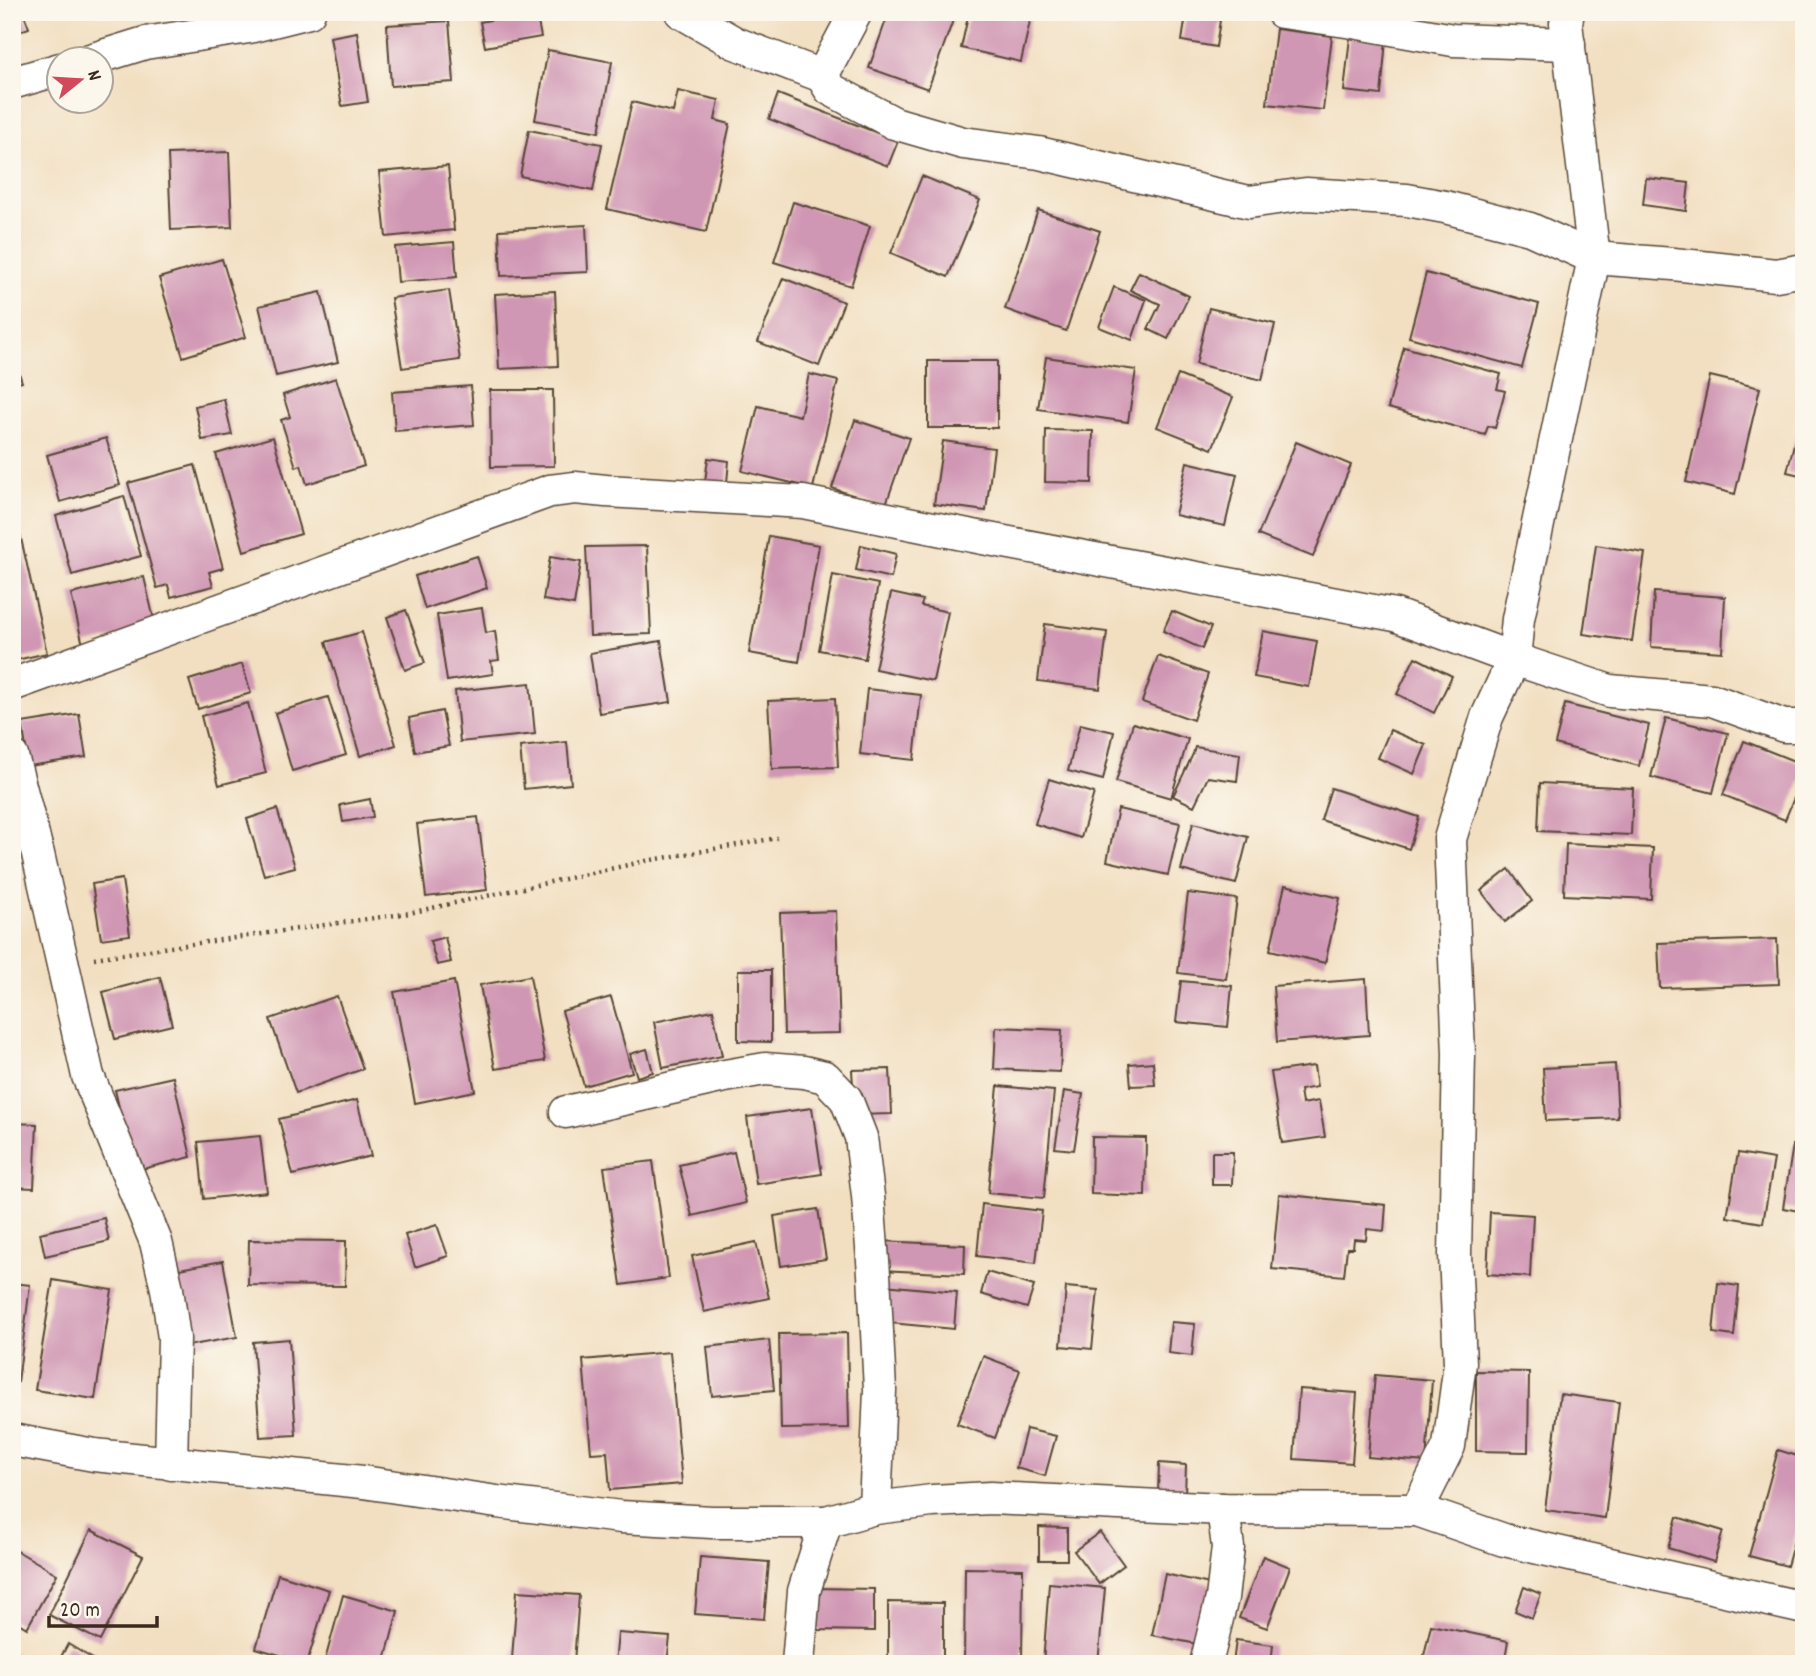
<svg xmlns="http://www.w3.org/2000/svg" width="1816" height="1676" viewBox="0 0 1816 1676" font-family="Dekko,sans-serif">
	<rect width="100%" height="100%" fill="#fbf7ec"/>
	<filter id="ink" filterUnits="userSpaceOnUse"><feTurbulence type="fractalNoise" baseFrequency=".0143" numOctaves="2"/><feDisplacementMap in="SourceGraphic" scale="14" xChannelSelector="R" yChannelSelector="G"/><feConvolveMatrix kernelMatrix="1 2 1 2 8 2 1 2 1" color-interpolation-filters="sRGB"/></filter>
	<filter id="wash" filterUnits="userSpaceOnUse"><feTurbulence type="fractalNoise" baseFrequency=".00686" numOctaves="4" result="noise"/><feDisplacementMap in="SourceGraphic" scale="28" xChannelSelector="R" yChannelSelector="G"/><feGaussianBlur stdDeviation="1.57" result="paint"/><feColorMatrix in="noise" values="0 0 0 0 0 0 0 0 0 0 0 0 0 0 0 0 0 1.4 0 .05"/><feComposite in="paint" operator="in"/></filter>
	<g filter="url(#wash)">
		<rect width="100%" height="100%" fill="#f2dfc1"/>
		<g id="blocks">
			<!-- building -->
			<g fill="#d097b4">
				<polygon points="12,12 23,12 29,28 12,34"/>
				<polygon points="531,12 536,12 541,37 485,47 480,22"/>
				<polygon points="889,12 956,12 928,89 869,68"/>
				<polygon points="969,12 1032,12 1021,62 961,48"/>
				<polygon points="1436,12 1460,12 1459,19"/>
				<polygon points="1186,15 1220,20 1216,47 1182,41"/>
				<polygon points="449,21 454,82 391,86 387,25"/>
				<polygon points="1276,29 1332,36 1323,110 1267,104"/>
				<polygon points="357,32 368,102 342,106 330,37"/>
				<polygon points="1350,37 1386,40 1381,95 1344,91"/>
				<polygon points="548,50 612,62 599,132 535,120"/>
				<polygon points="678,91 719,100 715,120 730,124 706,232 607,209 632,102 673,112"/>
				<polygon points="778,94 898,141 888,166 769,119"/>
				<polygon points="529,130 602,144 593,191 520,176"/>
				<polygon points="229,152 232,227 171,230 168,154"/>
				<polygon points="448,166 454,230 386,237 379,172"/>
				<polygon points="922,176 980,200 948,277 891,253"/>
				<polygon points="1646,178 1689,183 1686,211 1643,205"/>
				<polygon points="793,202 870,226 851,286 774,262"/>
				<polygon points="1038,210 1100,231 1066,331 1005,309"/>
				<polygon points="586,225 588,272 501,276 499,230"/>
				<polygon points="454,242 457,277 398,282 395,247"/>
				<polygon points="222,259 246,337 183,357 159,278"/>
				<polygon points="1139,272 1189,296 1168,339 1148,329 1160,304 1130,290"/>
				<polygon points="1426,273 1539,304 1522,368 1409,337"/>
				<polygon points="783,278 844,302 819,366 758,342"/>
				<polygon points="1114,287 1146,300 1132,340 1099,327"/>
				<polygon points="449,290 460,360 402,368 391,298"/>
				<polygon points="555,291 558,366 499,369 495,294"/>
				<polygon points="321,292 338,362 276,376 259,306"/>
				<polygon points="1209,308 1275,324 1262,380 1196,364"/>
				<polygon points="1404,347 1501,374 1497,389 1505,391 1495,428 1488,426 1485,435 1388,408"/>
				<polygon points="12,352 22,382 12,385"/>
				<polygon points="1046,357 1136,370 1128,422 1038,409"/>
				<rect x="928" y="361" width="69" height="67"/>
				<polygon points="809,374 838,381 813,488 742,471 758,406 800,416"/>
				<polygon points="1178,375 1233,397 1212,449 1157,427"/>
				<polygon points="1710,376 1760,388 1735,494 1686,482"/>
				<polygon points="336,378 364,466 307,484 301,465 296,467 281,420 290,417 283,395"/>
				<polygon points="471,386 474,425 395,431 392,392"/>
				<polygon points="490,390 553,390 554,466 491,467"/>
				<polygon points="224,399 232,435 202,440 195,406"/>
				<polygon points="855,420 909,438 885,507 832,488"/>
				<polygon points="1046,430 1093,431 1092,483 1045,482"/>
				<polygon points="1796,436 1804,438 1804,476 1787,472"/>
				<polygon points="273,437 301,534 244,551 216,454"/>
				<polygon points="106,438 120,485 60,502 47,455"/>
				<polygon points="943,441 994,448 986,511 934,504"/>
				<polygon points="1296,442 1351,465 1313,557 1258,535"/>
				<polygon points="708,458 729,461 726,493 704,490"/>
				<polygon points="1187,462 1237,474 1225,526 1175,515"/>
				<polygon points="195,465 223,568 209,572 213,586 171,597 168,585 157,588 128,483"/>
				<polygon points="124,496 141,556 72,575 56,516"/>
				<polygon points="20,534 47,653 12,661 12,536"/>
				<polygon points="769,536 819,545 799,662 749,653"/>
				<polygon points="861,545 896,554 891,578 856,570"/>
				<polygon points="1596,545 1645,553 1632,641 1583,634"/>
				<polygon points="647,546 651,634 590,636 586,547"/>
				<polygon points="477,556 487,588 425,609 415,576"/>
				<polygon points="550,557 581,562 574,605 543,600"/>
				<polygon points="833,575 878,584 865,659 819,650"/>
				<polygon points="144,577 156,628 83,645 71,594"/>
				<polygon points="1654,592 1725,597 1722,652 1651,647"/>
				<polygon points="891,593 923,600 921,606 948,612 933,681 875,669"/>
				<polygon points="482,608 486,633 495,631 499,660 491,661 493,674 447,681 437,615"/>
				<polygon points="406,610 425,663 405,670 387,617"/>
				<polygon points="1172,611 1211,627 1202,649 1163,631"/>
				<polygon points="1045,624 1107,632 1100,689 1038,681"/>
				<polygon points="1263,631 1317,641 1309,687 1254,677"/>
				<polygon points="362,632 396,745 360,756 326,642"/>
				<polygon points="661,641 671,702 599,713 590,653"/>
				<polygon points="1158,656 1208,674 1193,720 1142,702"/>
				<polygon points="1415,657 1452,676 1434,713 1397,694"/>
				<polygon points="242,664 251,693 198,709 189,680"/>
				<polygon points="530,683 535,734 460,742 455,691"/>
				<polygon points="867,689 921,695 914,760 860,754"/>
				<polygon points="328,697 346,755 292,771 275,713"/>
				<polygon points="835,698 838,767 772,769 768,701"/>
				<polygon points="248,703 266,773 219,785 201,716"/>
				<polygon points="1565,704 1649,725 1639,766 1555,744"/>
				<polygon points="442,711 449,746 415,752 409,718"/>
				<polygon points="79,714 86,757 29,766 22,723"/>
				<polygon points="1666,718 1728,733 1713,793 1651,777"/>
				<polygon points="1133,723 1188,739 1171,798 1116,782"/>
				<polygon points="1080,724 1114,732 1103,780 1068,771"/>
				<polygon points="1390,730 1426,745 1414,774 1378,758"/>
				<polygon points="1744,741 1804,765 1804,773 1785,820 1723,795"/>
				<polygon points="567,742 571,784 524,789 520,747"/>
				<polygon points="1195,747 1240,754 1237,781 1208,777 1194,806 1173,796 1193,754"/>
				<polygon points="1049,779 1094,793 1081,838 1035,824"/>
				<polygon points="1540,783 1633,788 1631,835 1538,831"/>
				<polygon points="1331,788 1419,817 1409,849 1321,820"/>
				<polygon points="370,799 373,817 343,822 340,805"/>
				<polygon points="277,809 295,867 264,875 247,819"/>
				<polygon points="1118,809 1180,823 1168,875 1107,861"/>
				<polygon points="478,817 487,890 426,897 417,824"/>
				<polygon points="1193,823 1248,837 1236,884 1181,870"/>
				<polygon points="1566,844 1653,848 1651,899 1564,895"/>
				<polygon points="1509,869 1532,901 1505,922 1481,891"/>
				<polygon points="122,879 130,935 101,939 92,884"/>
				<polygon points="1285,885 1340,898 1325,963 1270,950"/>
				<polygon points="1188,893 1237,899 1226,979 1178,973"/>
				<polygon points="836,911 840,1033 784,1034 780,913"/>
				<polygon points="445,937 451,962 437,965 430,941"/>
				<polygon points="1777,939 1779,984 1660,988 1658,943"/>
				<polygon points="738,970 771,970 771,1042 738,1041"/>
				<polygon points="530,976 545,1061 495,1069 480,985"/>
				<polygon points="160,977 172,1025 115,1039 103,992"/>
				<polygon points="1366,979 1369,1035 1277,1042 1273,986"/>
				<polygon points="454,981 475,1091 415,1103 394,992"/>
				<polygon points="1181,981 1232,986 1228,1027 1176,1022"/>
				<polygon points="337,996 363,1069 296,1093 270,1019"/>
				<polygon points="611,997 632,1072 584,1086 562,1011"/>
				<polygon points="713,1010 722,1056 663,1068 654,1022"/>
				<polygon points="996,1027 1062,1030 1060,1072 994,1069"/>
				<polygon points="647,1049 653,1072 637,1077 630,1054"/>
				<polygon points="1153,1062 1155,1085 1131,1086 1129,1064"/>
				<polygon points="1615,1064 1618,1118 1546,1121 1543,1068"/>
				<polygon points="1314,1066 1317,1087 1300,1090 1302,1104 1319,1101 1325,1137 1282,1143 1271,1072"/>
				<polygon points="890,1069 892,1114 855,1115 852,1070"/>
				<polygon points="173,1077 191,1157 134,1171 115,1090"/>
				<polygon points="998,1086 1054,1091 1044,1198 988,1193"/>
				<polygon points="1064,1091 1083,1094 1074,1150 1055,1148"/>
				<polygon points="357,1100 371,1156 293,1175 279,1119"/>
				<polygon points="812,1108 822,1174 756,1184 747,1117"/>
				<polygon points="12,1123 37,1124 34,1188 12,1187"/>
				<polygon points="260,1136 267,1192 204,1199 198,1142"/>
				<polygon points="1092,1137 1146,1138 1145,1196 1091,1194"/>
				<polygon points="1793,1145 1804,1147 1804,1212 1783,1208"/>
				<polygon points="734,1152 746,1203 692,1216 679,1165"/>
				<polygon points="1212,1152 1233,1152 1232,1185 1212,1185"/>
				<polygon points="1738,1153 1774,1159 1763,1223 1727,1217"/>
				<polygon points="653,1161 669,1278 621,1285 604,1167"/>
				<polygon points="1279,1194 1386,1205 1384,1231 1367,1229 1366,1240 1354,1239 1353,1248 1347,1248 1344,1276 1272,1269"/>
				<polygon points="982,1204 1042,1211 1036,1263 977,1256"/>
				<polygon points="818,1209 826,1259 781,1266 774,1216"/>
				<polygon points="1490,1212 1533,1215 1530,1277 1487,1274"/>
				<polygon points="104,1218 109,1241 45,1256 40,1233"/>
				<polygon points="437,1225 448,1256 415,1267 405,1235"/>
				<polygon points="249,1240 346,1241 345,1286 248,1285"/>
				<polygon points="880,1241 965,1245 964,1274 879,1270"/>
				<polygon points="756,1242 769,1298 704,1312 692,1256"/>
				<polygon points="223,1261 237,1337 181,1347 168,1271"/>
				<polygon points="987,1272 1034,1286 1027,1308 981,1294"/>
				<polygon points="53,1280 112,1290 95,1399 35,1390"/>
				<polygon points="12,1283 30,1285 18,1382 12,1381"/>
				<polygon points="1718,1283 1739,1286 1734,1336 1713,1333"/>
				<polygon points="884,1285 957,1292 954,1329 880,1322"/>
				<polygon points="1066,1287 1098,1290 1092,1349 1061,1346"/>
				<polygon points="1171,1322 1195,1324 1192,1356 1168,1353"/>
				<polygon points="847,1333 849,1428 781,1429 779,1334"/>
				<polygon points="289,1339 296,1435 260,1437 253,1342"/>
				<polygon points="769,1340 774,1390 712,1396 707,1347"/>
				<polygon points="670,1352 682,1484 610,1490 607,1452 591,1453 583,1360"/>
				<polygon points="983,1356 1020,1370 995,1438 957,1424"/>
				<polygon points="1476,1371 1529,1372 1528,1452 1476,1451"/>
				<polygon points="1375,1375 1432,1380 1426,1462 1368,1457"/>
				<polygon points="1299,1389 1357,1393 1352,1463 1294,1459"/>
				<polygon points="1560,1394 1619,1402 1605,1518 1545,1510"/>
				<polygon points="1026,1429 1056,1436 1045,1476 1016,1468"/>
				<polygon points="1778,1450 1804,1458 1804,1505 1787,1566 1749,1556"/>
				<polygon points="1159,1463 1186,1465 1185,1495 1158,1494"/>
				<polygon points="1677,1517 1723,1531 1714,1562 1668,1548"/>
				<polygon points="1039,1527 1067,1528 1067,1560 1039,1560"/>
				<polygon points="91,1530 143,1556 100,1641 49,1615"/>
				<polygon points="1100,1532 1124,1565 1099,1584 1074,1551"/>
				<polygon points="12,1548 57,1574 27,1628 12,1619"/>
				<polygon points="1263,1556 1290,1567 1267,1628 1239,1618"/>
				<polygon points="700,1557 769,1562 764,1619 695,1614"/>
				<polygon points="965,1568 1023,1569 1022,1664 964,1664"/>
				<polygon points="278,1574 329,1590 307,1663 256,1648"/>
				<polygon points="1165,1574 1214,1585 1202,1645 1152,1635"/>
				<polygon points="1049,1583 1105,1588 1098,1664 1043,1664"/>
				<polygon points="1524,1587 1541,1594 1532,1618 1515,1611"/>
				<polygon points="814,1588 874,1589 874,1631 813,1630"/>
				<polygon points="517,1591 579,1595 574,1663 512,1659"/>
				<polygon points="343,1595 398,1611 384,1664 324,1664"/>
				<polygon points="888,1602 943,1603 943,1664 888,1664"/>
				<polygon points="1431,1625 1508,1641 1504,1664 1422,1664"/>
				<polygon points="618,1633 670,1637 667,1664 615,1664"/>
				<polygon points="1236,1640 1273,1645 1271,1664 1233,1664"/>
				<polygon points="68,1644 93,1659 90,1664 57,1664"/>
				<polygon points="12,1652 29,1662 28,1664 12,1664"/>
			</g>
		</g>
	</g>
	<g filter="url(#ink)">
		<use href="#blocks" fill-opacity="0" stroke="#564536" stroke-width="2"/>
		<g fill="none" stroke-linecap="round" stroke-linejoin="round">
			<defs>
				<g id="minor">
					<polyline points="681,12 735,43 822,76 830,89 894,123 963,143 1039,153 1249,202 1306,194 1407,200 1445,207 1530,229 1594,258 1673,264 1776,275 1804,270"/>
					<polyline points="1282,12 1353,22 1453,40 1569,44"/>
					<polyline points="90,60 145,43 249,27 309,12"/>
					<polyline points="822,76 856,12"/>
					<polyline points="12,83 60,69"/>
					<polyline points="12,685 550,491 575,488 606,491 803,502 983,538 1395,615 1514,659 1610,691 1712,700 1784,726 1804,726"/>
					<polyline points="12,756 38,854 88,1076 156,1242 167,1289 174,1338 171,1464"/>
					<polyline points="566,1112 725,1076 765,1069 804,1072 825,1077 846,1099 861,1137 868,1196 874,1274 880,1390 875,1508"/>
					<polyline points="12,1440 94,1455 363,1482 497,1502 621,1517 712,1522 826,1522 875,1508 932,1501 991,1498 1223,1509 1417,1510 1504,1540 1804,1608"/>
					<polyline points="1417,1510 1449,1446 1460,1363 1455,1255 1459,1054 1450,839 1487,717 1514,659 1518,619 1594,258 1566,23 1568,12"/>
					<polyline points="798,1664 804,1591 826,1522"/>
					<polyline points="1206,1664 1222,1598 1228,1547 1223,1509"/>
				</g>
			</defs>
			<!-- minor casing -->
			<use href="#minor" stroke="#564536" stroke-width="35"/>
			<!-- path -->
			<polyline stroke="#564536" stroke-width="4.5" stroke-dasharray="2 5" stroke-linecap="butt" points="94,958 409,913 646,861 777,838"/>
			<!-- minor -->
			<use href="#minor" stroke="#fff" stroke-width="32"/>
		</g>
	</g>
	<!-- margin -->
	<rect width="1816" height="1676" fill="none" stroke="#fbf7ec" stroke-width="42"/>
	<!-- north arrow -->
	<g transform="translate(80 80) rotate(72)"><circle r="33" fill="#fbf7ec" stroke="#aea59a" stroke-width="2"/>
	<path d="M0-5L12 26L0 18L-12 26Z" fill="#d1495b"/>
	<text y="-10" font-size="19" font-weight="bold" text-anchor="middle" fill="#3b2a1e">N</text>
	</g>
	<!-- scale -->
	<path d="M49 1616v10h108v-10" fill="none" stroke="#3b2a1e" stroke-width="3.5"/>
	<text x="60" y="1616" font-size="21" fill="#3b2a1e" stroke="#fbf7ec" stroke-width="5" paint-order="stroke">20 m</text>
</svg>
